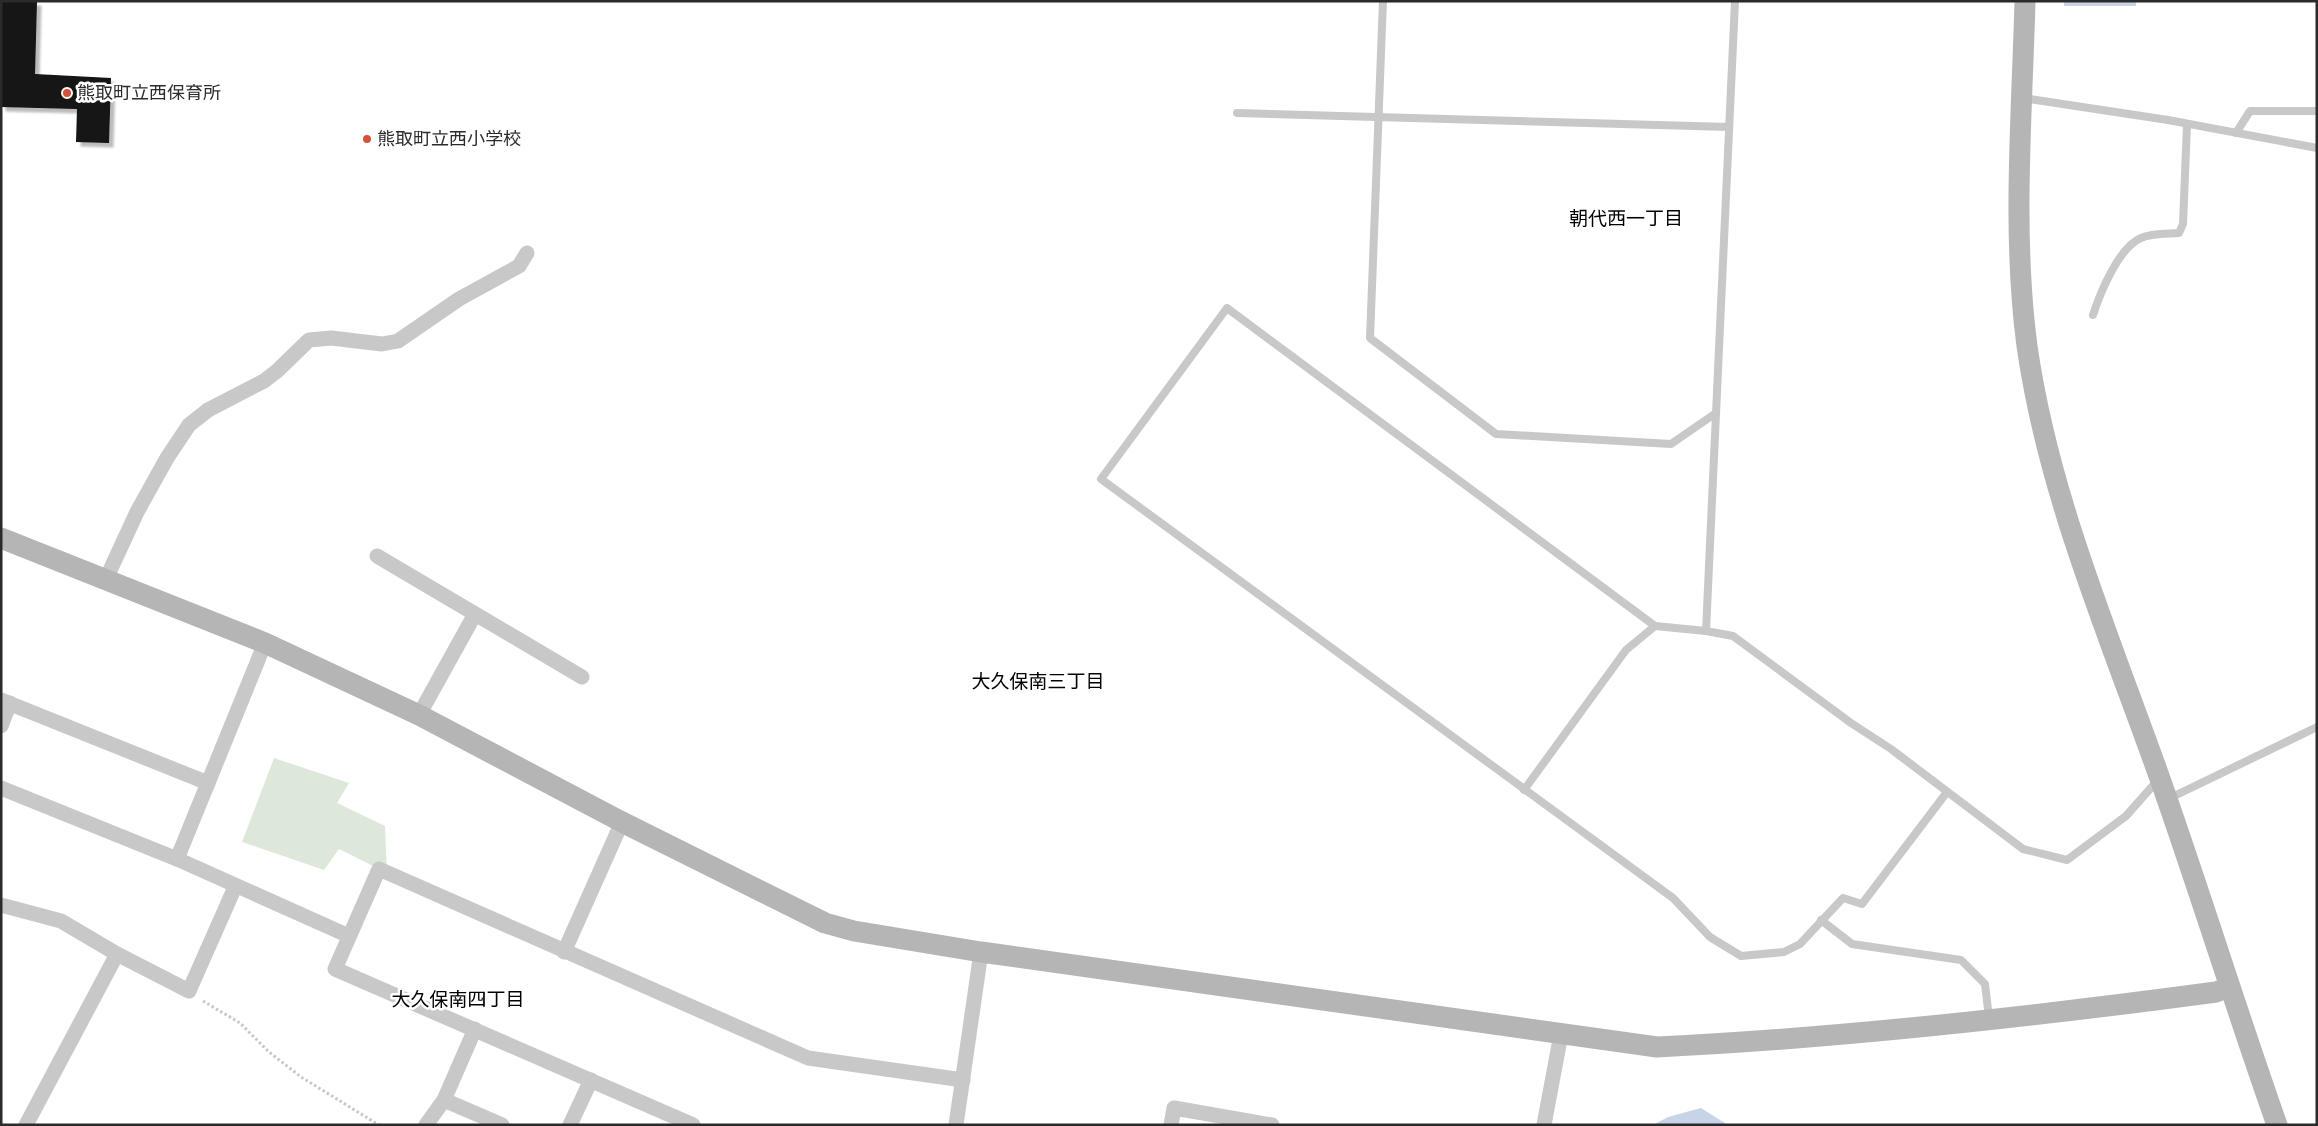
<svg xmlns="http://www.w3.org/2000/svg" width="2318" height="1126" viewBox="0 0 2318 1126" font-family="'Alegreya Sans','Noto Sans JP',sans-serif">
	<defs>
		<filter id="shadow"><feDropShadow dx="4.5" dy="4.5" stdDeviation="1" flood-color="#0004"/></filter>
	</defs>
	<rect width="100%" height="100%" fill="#fff"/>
	<!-- green -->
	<polygon fill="#dee8da" points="274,758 349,783 337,803 385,826 387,873 339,849 324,870 242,842"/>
	<!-- water -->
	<g fill="#c7d4e7">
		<rect x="2064" y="1" width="72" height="5"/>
		<polygon points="1701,1108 1728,1125 1653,1125 1668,1117"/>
	</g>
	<!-- building -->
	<polygon fill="#121212" filter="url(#shadow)" points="1,1 37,1 35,74 111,78 109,143 76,142 77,109 1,107"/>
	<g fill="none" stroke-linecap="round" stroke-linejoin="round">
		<!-- path -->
		<polyline stroke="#c8c8c8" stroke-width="3" stroke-dasharray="2.5 2.5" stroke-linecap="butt" points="203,1001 240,1023 269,1052 301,1077 379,1125"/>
		<!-- lane -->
		<g stroke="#c8c8c8" stroke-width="8">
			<polyline points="1383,1 1370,338 1496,434 1671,444 1716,413"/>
			<polyline points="1735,1 1706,631 1733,636 1851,723 1891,749 2023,849 2067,860 2126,816 2157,781"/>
			<polyline points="2023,98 2168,120 2317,148"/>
			<polyline points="1237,113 1729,127"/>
			<polyline points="2236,133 2250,111 2317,111"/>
			<path d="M 2093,315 C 2100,293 2119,247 2141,238 C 2152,233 2168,234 2179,233 L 2183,224 L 2187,124"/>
			<polyline points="1706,631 1655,626 1227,308 1101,479 1673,898 1710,937 1741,956 1784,952 1800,944 1843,898 1862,904 1947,792"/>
			<polyline points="1524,790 1626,650 1655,626"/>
			<polyline points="2168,799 2317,727"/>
			<polyline points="1821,920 1852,944 1961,960 1985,984 1989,1018"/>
		</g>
		<!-- street -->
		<g stroke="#c8c8c8" stroke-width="15">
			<polyline points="377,556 582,677"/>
			<polyline points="106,579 137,512 167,458 189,425 208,410 264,381 277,371 309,340 331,338 382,344 398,341 459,299 519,266 527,253"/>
			<polyline points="1,700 208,783"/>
			<polyline points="419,715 475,614"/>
			<polyline points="1,726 10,703"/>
			<polyline points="1,788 177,859 349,936"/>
			<polyline points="177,859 265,643"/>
			<polyline points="1,905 61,921 117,954 189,991 235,887"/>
			<polyline points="564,952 622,822"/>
			<polyline points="475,1029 444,1100 502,1125"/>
			<polyline points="26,1125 117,954"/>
			<polyline points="426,1125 444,1100"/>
			<polyline points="570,1125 591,1080"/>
			<polyline points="693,1125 335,969 379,869 808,1058 963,1080"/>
			<polyline points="956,1125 981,952"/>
			<polyline points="1171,1125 1174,1108 1272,1125"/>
			<polyline points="1544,1125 1561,1034"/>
		</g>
		<!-- secondary -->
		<g stroke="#b5b5b5" stroke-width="21">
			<path d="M 2025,1 C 2022,115 2012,232 2027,346 C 2048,494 2109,635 2159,776 C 2200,892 2236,1009 2277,1125"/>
			<path d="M 1,538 L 265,643 L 419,715 L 622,822 L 825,923 L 854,931 L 981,952 L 1657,1047 C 1844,1038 2030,1017 2216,992 L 2229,987"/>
		</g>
	</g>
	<!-- markers -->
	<g fill="#d4513b" stroke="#fff" stroke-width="2">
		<circle cx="67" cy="93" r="5"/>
		<circle cx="367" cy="139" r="5"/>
	</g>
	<g text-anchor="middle" stroke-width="5" stroke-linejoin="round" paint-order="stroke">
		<!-- poi labels -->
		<g font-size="18" fill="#2b2b2b" stroke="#fff" text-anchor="start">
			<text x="77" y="99">熊取町立西保育所</text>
			<text x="377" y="145">熊取町立西小学校</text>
		</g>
		<!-- neighbourhood labels -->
		<g font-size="19" fill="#000" stroke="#fff">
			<text x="1626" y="225">朝代西一丁目</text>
			<text x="1038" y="688">大久保南三丁目</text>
			<text x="458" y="1006">大久保南四丁目</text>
		</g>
	</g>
	<!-- border -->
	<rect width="2318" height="1126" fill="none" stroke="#2b2b2b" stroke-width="5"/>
</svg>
